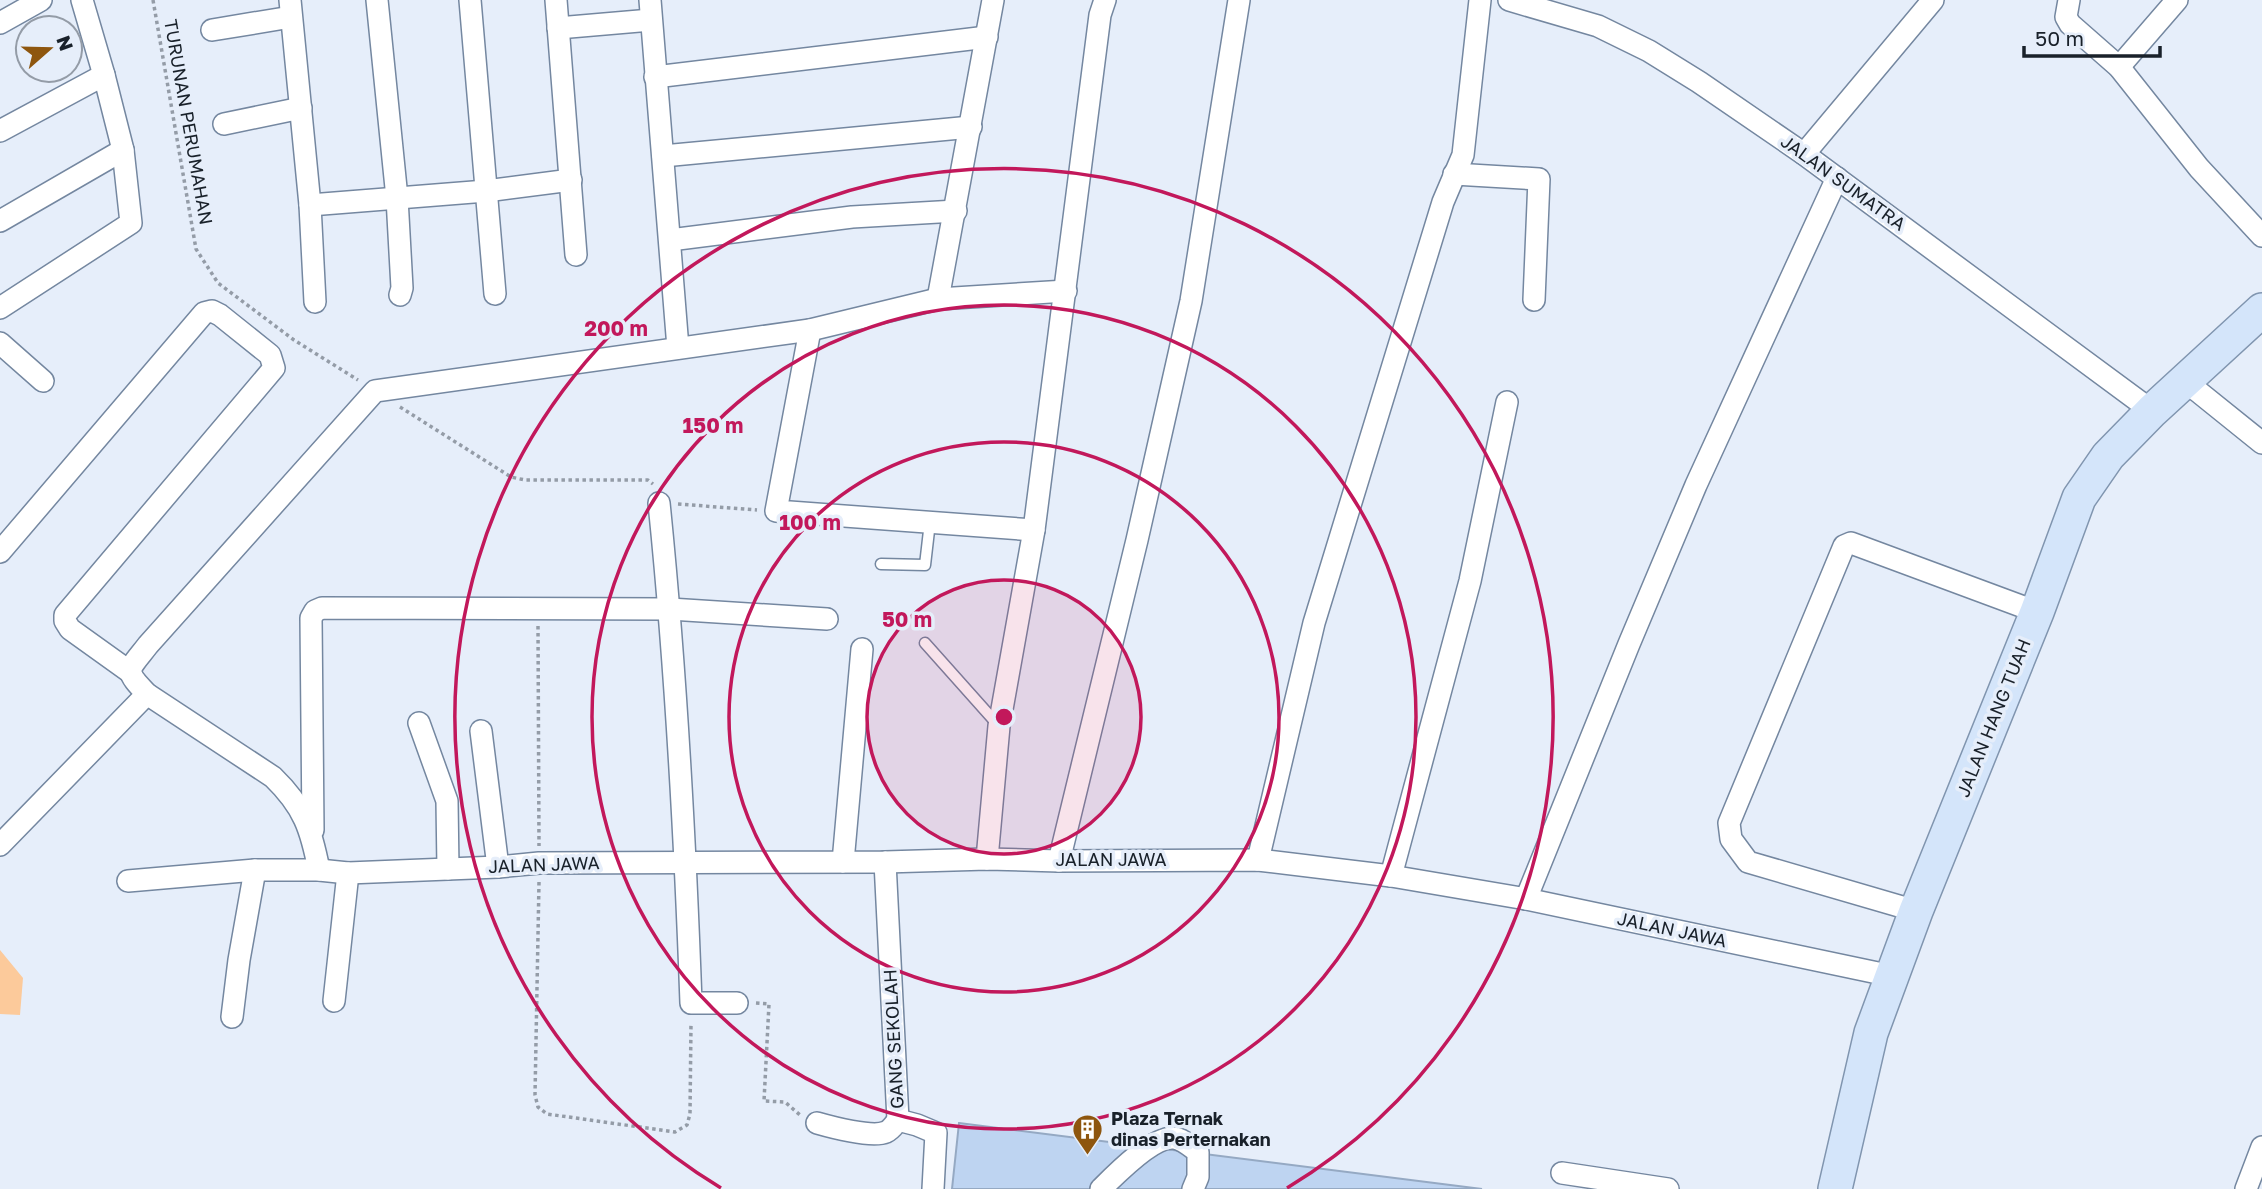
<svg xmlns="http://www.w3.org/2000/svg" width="2262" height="1189" viewBox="0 0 2262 1189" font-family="'Golos Text',sans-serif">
	<rect width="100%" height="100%" fill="#e6eefa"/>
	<!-- green -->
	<polygon fill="#fcca9b" points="0,950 23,978 20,1015 0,1014"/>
	<!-- building -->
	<polygon fill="#bed4f1" stroke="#95a9c3" stroke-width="2" points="959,1123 1482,1189 952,1189"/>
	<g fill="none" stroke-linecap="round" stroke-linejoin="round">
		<defs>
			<g id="service">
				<polyline points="881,564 925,565 930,522"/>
				<polyline points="925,643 999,726"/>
			</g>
			<g id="minor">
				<polyline points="290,0 310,205 315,302"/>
				<polyline points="377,0 397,198 402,288 400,295"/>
				<polyline points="470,0 495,294"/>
				<polyline points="556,0 576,255"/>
				<polyline points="650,0 678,348"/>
				<polyline points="1509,0 1598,26 1649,51 1699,82 1804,154 2152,411"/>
				<polyline points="2069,0 2066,17 2070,24 2119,67 2199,168 2262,236"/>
				<polyline points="0,23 41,0"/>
				<polyline points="558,28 651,20"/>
				<polyline points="212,30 291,17"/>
				<polyline points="2119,67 2177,0"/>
				<polyline points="655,77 987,37"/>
				<polyline points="224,124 301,108"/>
				<polyline points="0,131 104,75"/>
				<polyline points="1804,154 1933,0"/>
				<polyline points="663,156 971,127"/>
				<polyline points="1454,174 1539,179 1534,300"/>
				<polyline points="310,205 486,191 571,180"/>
				<polyline points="0,221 123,150"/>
				<polyline points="670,240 852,217 956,211"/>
				<polyline points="938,299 993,0"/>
				<polyline points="0,308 131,223 123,150 104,75 82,0"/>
				<polyline points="810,330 776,511 1034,530"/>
				<polyline points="0,343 43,381"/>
				<polyline points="2185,381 2262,443"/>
				<path d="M 659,503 C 676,669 685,836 691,1003 L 737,1003"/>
				<polyline points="0,552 204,313 212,311 220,315 270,355 274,368 65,615 65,621 70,629 130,672"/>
				<polyline points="419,723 447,801 448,869"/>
				<polyline points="481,731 498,867"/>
				<polyline points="313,830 311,618 315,611 322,608 670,609 827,619"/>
				<polyline points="0,845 147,694"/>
				<polyline points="987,859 999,726 1034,530 1100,15 1105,0"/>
				<polyline points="1258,860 1314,623 1443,202 1463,155 1480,0"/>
				<polyline points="1059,861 1137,540 1191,301 1239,0"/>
				<polyline points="843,862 862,649"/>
				<polyline points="885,862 898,1120 917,1125 936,1133 933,1189"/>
				<path d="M 319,870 C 311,829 304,807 273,777 L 147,694 C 123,669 128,671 148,645 L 375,391 L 810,330 L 938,299 L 1066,291"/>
				<polyline points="1391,876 1470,581 1507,402"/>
				<polyline points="128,881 255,870 319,870 348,873 498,867 539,863 885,862 987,859 1059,861 1258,860 1391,876 1526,899 1892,976"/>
				<polyline points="1526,899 1629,644 1696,485 1837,178"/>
				<polyline points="1916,911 1748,862 1731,839 1729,823 1844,546 1851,543 2037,612"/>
				<polyline points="334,1001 348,873"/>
				<polyline points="232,1017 239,960 255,870"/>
				<path d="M 817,1123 C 831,1127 872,1138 886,1132 C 891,1130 894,1125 898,1120"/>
				<polyline points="1562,1173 1668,1189"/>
				<path d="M 1101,1189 C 1115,1175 1153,1136 1174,1138 C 1183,1139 1191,1147 1198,1152 L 1198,1177 L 1193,1189"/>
				<polyline points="2246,1189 2262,1147"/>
			</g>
			<polyline id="primary" points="1835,1189 1871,1033 1916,911 2037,612 2079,498 2108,456 2152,411 2262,310"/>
		</defs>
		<!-- service casing -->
		<use href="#service" stroke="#7487a0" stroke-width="13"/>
		<!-- minor casing -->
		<use href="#minor" stroke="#7487a0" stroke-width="24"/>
		<!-- primary casing -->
		<use href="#primary" stroke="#8095af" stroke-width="36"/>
		<!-- path -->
		<g stroke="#949ca7" stroke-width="3.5" stroke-dasharray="3.5 3.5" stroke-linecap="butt">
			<polyline points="153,0 196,249 218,283 294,340 358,380"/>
			<polyline points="400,407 511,477 525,480 648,480 653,484"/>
			<polyline points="678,504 757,510"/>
			<polyline points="538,626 539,846"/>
			<polyline points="539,882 535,1095 538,1107 547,1114 675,1132 687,1125 690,1114 691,1023"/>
			<polyline points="756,1003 769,1004 764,1101 785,1102 800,1115"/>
		</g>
		<!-- service -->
		<use href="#service" stroke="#fff" stroke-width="10"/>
		<!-- minor -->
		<use href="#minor" stroke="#fff" stroke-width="21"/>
		<!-- primary -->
		<use href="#primary" stroke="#d4e5fa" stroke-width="33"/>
	</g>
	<!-- distance rings -->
	<circle cx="1004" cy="717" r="137" fill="#c2185b" fill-opacity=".12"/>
	<g fill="none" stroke="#c2185b" stroke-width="3.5">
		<circle cx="1004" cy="717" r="137"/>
		<circle cx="1004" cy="717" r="275"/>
		<circle cx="1004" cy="717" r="412"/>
		<path d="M721 1188A549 549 0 1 1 1287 1188"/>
	</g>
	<!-- icons -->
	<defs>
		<symbol id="building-pin" viewBox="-11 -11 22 30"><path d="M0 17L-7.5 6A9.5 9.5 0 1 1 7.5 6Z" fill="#8e560e" stroke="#e6eefa"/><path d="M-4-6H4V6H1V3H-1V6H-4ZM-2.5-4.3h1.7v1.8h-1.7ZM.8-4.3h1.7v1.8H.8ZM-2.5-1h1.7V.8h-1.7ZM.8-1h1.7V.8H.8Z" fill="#fff"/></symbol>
	</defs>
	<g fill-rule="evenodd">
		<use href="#building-pin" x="1070" y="1112" width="35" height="47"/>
	</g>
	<g text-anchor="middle" stroke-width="7" stroke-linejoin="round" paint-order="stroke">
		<!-- street labels -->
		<g font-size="18" fill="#19212a" stroke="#e6eefa">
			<text transform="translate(188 122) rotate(80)" y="6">TURUNAN PERUMAHAN</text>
			<text transform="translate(1843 183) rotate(36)" y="6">JALAN SUMATRA</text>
			<text transform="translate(1994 718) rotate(-68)" y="6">JALAN HANG TUAH</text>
			<text x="1111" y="866">JALAN JAWA</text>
			<text transform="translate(544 865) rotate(-2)" y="6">JALAN JAWA</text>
			<text transform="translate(1672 930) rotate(12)" y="6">JALAN JAWA</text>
			<text transform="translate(894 1039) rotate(-93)" y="6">GANG SEKOLAH</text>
		</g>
		<!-- poi labels -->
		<g font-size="18" font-weight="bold" fill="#19212a" stroke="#e6eefa" text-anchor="start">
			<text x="1111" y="1125">Plaza Ternak<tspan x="1111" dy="21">dinas Perternakan</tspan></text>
		</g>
	</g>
	<circle cx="1004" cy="717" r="10" fill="#c2185b" stroke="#e6eefa" stroke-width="3.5"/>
	<g font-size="21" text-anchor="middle" font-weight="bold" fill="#c2185b" stroke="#e6eefa" stroke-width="7" stroke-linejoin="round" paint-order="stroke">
		<text x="616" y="336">200 m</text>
		<text x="713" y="433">150 m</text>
		<text x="810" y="530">100 m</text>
		<text x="907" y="627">50 m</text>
	</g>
	<!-- north arrow -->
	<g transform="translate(49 49) rotate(70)"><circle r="33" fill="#e6eefa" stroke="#949ca7" stroke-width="2"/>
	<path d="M0-5L12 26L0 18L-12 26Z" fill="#8e560e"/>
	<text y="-10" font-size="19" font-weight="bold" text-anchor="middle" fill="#19212a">N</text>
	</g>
	<!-- scale -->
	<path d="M2024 46v10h136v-10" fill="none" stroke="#19212a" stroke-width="3.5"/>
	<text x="2035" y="46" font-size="21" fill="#19212a" stroke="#e6eefa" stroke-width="5" paint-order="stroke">50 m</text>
</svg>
